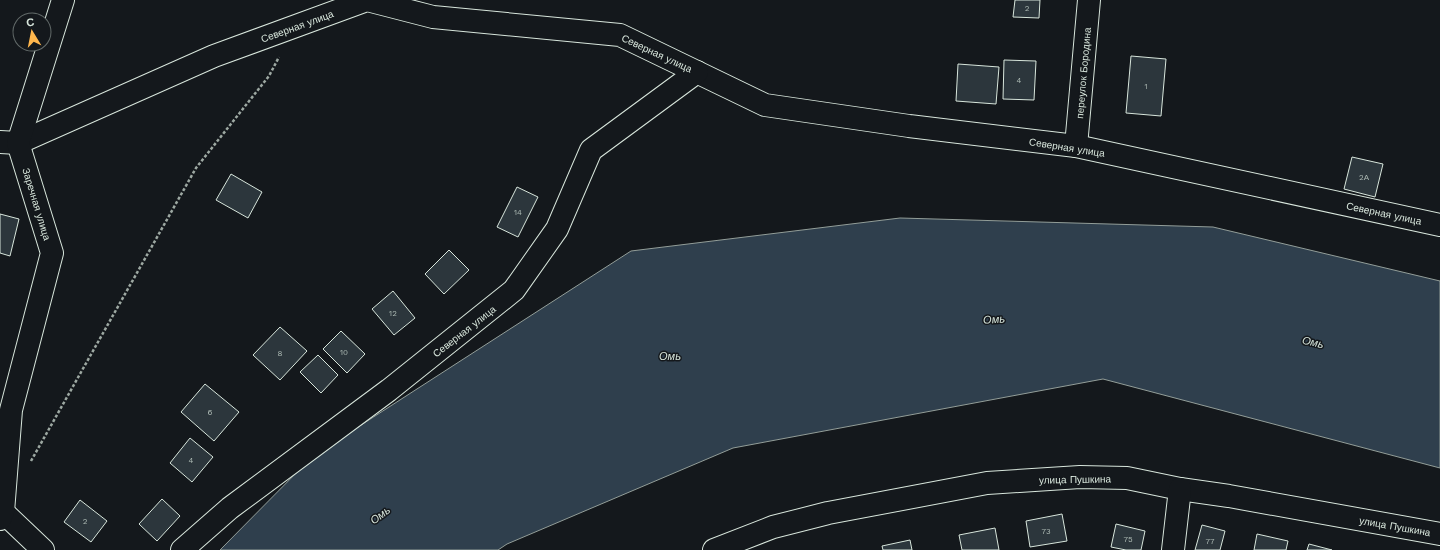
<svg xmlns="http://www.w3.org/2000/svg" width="1440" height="550" viewBox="0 0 1440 550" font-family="'Work Sans',sans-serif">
	<rect width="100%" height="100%" fill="#14181c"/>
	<!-- water -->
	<polygon fill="#2f3f4d" stroke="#939e99" points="900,218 1213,227 1440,281 1440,468 1103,379 733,448 507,544 498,550 220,550 313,456 631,251"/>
	<!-- building -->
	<g fill="#2c363c" stroke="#d8e6dc">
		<polygon points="1015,0 1040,0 1039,18 1013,17"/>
		<polygon points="1131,56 1166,59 1161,116 1126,113"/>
		<polygon points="1004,60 1036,61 1034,100 1003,99"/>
		<polygon points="958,64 999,67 996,104 956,101"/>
		<polygon points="1352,157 1383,164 1375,197 1344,189"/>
		<polygon points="231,174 262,192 248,218 216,200"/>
		<polygon points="517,187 538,197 518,237 497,227"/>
		<polygon points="0,214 19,219 10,256 0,253"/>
		<polygon points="449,250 469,270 444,294 425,274"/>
		<polygon points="393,291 415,318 394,335 372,309"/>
		<polygon points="280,327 307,351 280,380 253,355"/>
		<polygon points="341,331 365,354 347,373 323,349"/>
		<polygon points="318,355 338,375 321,393 300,372"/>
		<polygon points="205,384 239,412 214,441 181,412"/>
		<polygon points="190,438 213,457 192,482 170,463"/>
		<polygon points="162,499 180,516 157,541 139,524"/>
		<polygon points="80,500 107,521 91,542 64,522"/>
		<polygon points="1062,514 1067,541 1030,547 1026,521"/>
		<polygon points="1116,524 1145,531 1141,550 1126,550 1111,547"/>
		<polygon points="1202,525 1225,531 1220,550 1195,550"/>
		<polygon points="995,528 999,550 962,550 959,535"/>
		<polygon points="1257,534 1288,541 1286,550 1254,550"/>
		<polygon points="910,540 912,550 883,550 882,546"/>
		<polygon points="1309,544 1332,550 1307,550"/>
	</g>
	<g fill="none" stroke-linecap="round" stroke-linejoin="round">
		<defs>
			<g id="street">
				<polyline points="0,142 18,143 214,56 367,0 433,17 620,35 765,105 909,126 1076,146 1440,225"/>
				<polyline points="1076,146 1089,0"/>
				<polyline points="3,512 43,550"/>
				<polyline points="0,519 3,512 11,410 52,253 18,143 63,0"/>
				<polyline points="182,550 230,508 389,390 514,290 557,229 591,150 697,72"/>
				<polyline points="714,550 773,527 828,513 987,483 1080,477 1127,478 1180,489 1229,496 1440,534"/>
				<polyline points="1173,550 1180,489"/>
			</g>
		</defs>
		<!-- street casing -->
		<use href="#street" stroke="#d8e6dc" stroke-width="24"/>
		<!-- path -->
		<polyline stroke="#9da8a2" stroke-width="2.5" stroke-dasharray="3 2" stroke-linecap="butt" points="31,461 196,168 269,76 279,57"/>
		<!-- street -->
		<use href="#street" stroke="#14181c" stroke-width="22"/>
	</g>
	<g text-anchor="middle" stroke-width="3" stroke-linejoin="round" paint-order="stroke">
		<!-- number labels -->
		<g font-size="8" fill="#adbab4">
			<text x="1027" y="11">2</text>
			<text x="1019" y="83">4</text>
			<text x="1146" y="89">1</text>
			<text x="1364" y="180">2А</text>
			<text x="518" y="215">14</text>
			<text x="393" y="316">12</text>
			<text x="344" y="355">10</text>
			<text x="280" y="356">8</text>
			<text x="210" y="415">6</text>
			<text x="191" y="463">4</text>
			<text x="85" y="524">2</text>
			<text x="1046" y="534">73</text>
			<text x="1128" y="542">75</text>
			<text x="1210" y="544">77</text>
		</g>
		<!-- street labels -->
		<g font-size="10" fill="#d8e6dc" stroke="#14181c">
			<text transform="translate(297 26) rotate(-20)" y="4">Северная улица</text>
			<text transform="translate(657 53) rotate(25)" y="4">Северная улица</text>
			<text transform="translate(1083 73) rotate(-85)" y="4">переулок Бородина</text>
			<text transform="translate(1067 147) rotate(9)" y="4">Северная улица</text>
			<text transform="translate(37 204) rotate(73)" y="4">Заречная улица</text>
			<text transform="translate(1384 213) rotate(12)" y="4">Северная улица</text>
			<text transform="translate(464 331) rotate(-38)" y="4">Северная улица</text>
			<text transform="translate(1075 479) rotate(-1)" y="4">улица Пушкина</text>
			<text transform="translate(1395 526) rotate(10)" y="4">улица Пушкина</text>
		</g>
		<!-- water labels -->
		<g font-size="11" font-style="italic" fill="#d8e6dc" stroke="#14181c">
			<text transform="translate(994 319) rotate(-4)" y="4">Омь</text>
			<text transform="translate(1313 342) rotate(13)" y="4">Омь</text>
			<text x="670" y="360">Омь</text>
			<text transform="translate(380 515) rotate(-37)" y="4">Омь</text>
		</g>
	</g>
	<!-- north arrow -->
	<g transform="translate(32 32) rotate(350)"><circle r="19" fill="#14181c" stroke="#626a69"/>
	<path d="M0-3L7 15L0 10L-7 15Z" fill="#ffb74d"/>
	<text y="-6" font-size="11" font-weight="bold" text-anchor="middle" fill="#d8e6dc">С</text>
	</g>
</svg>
